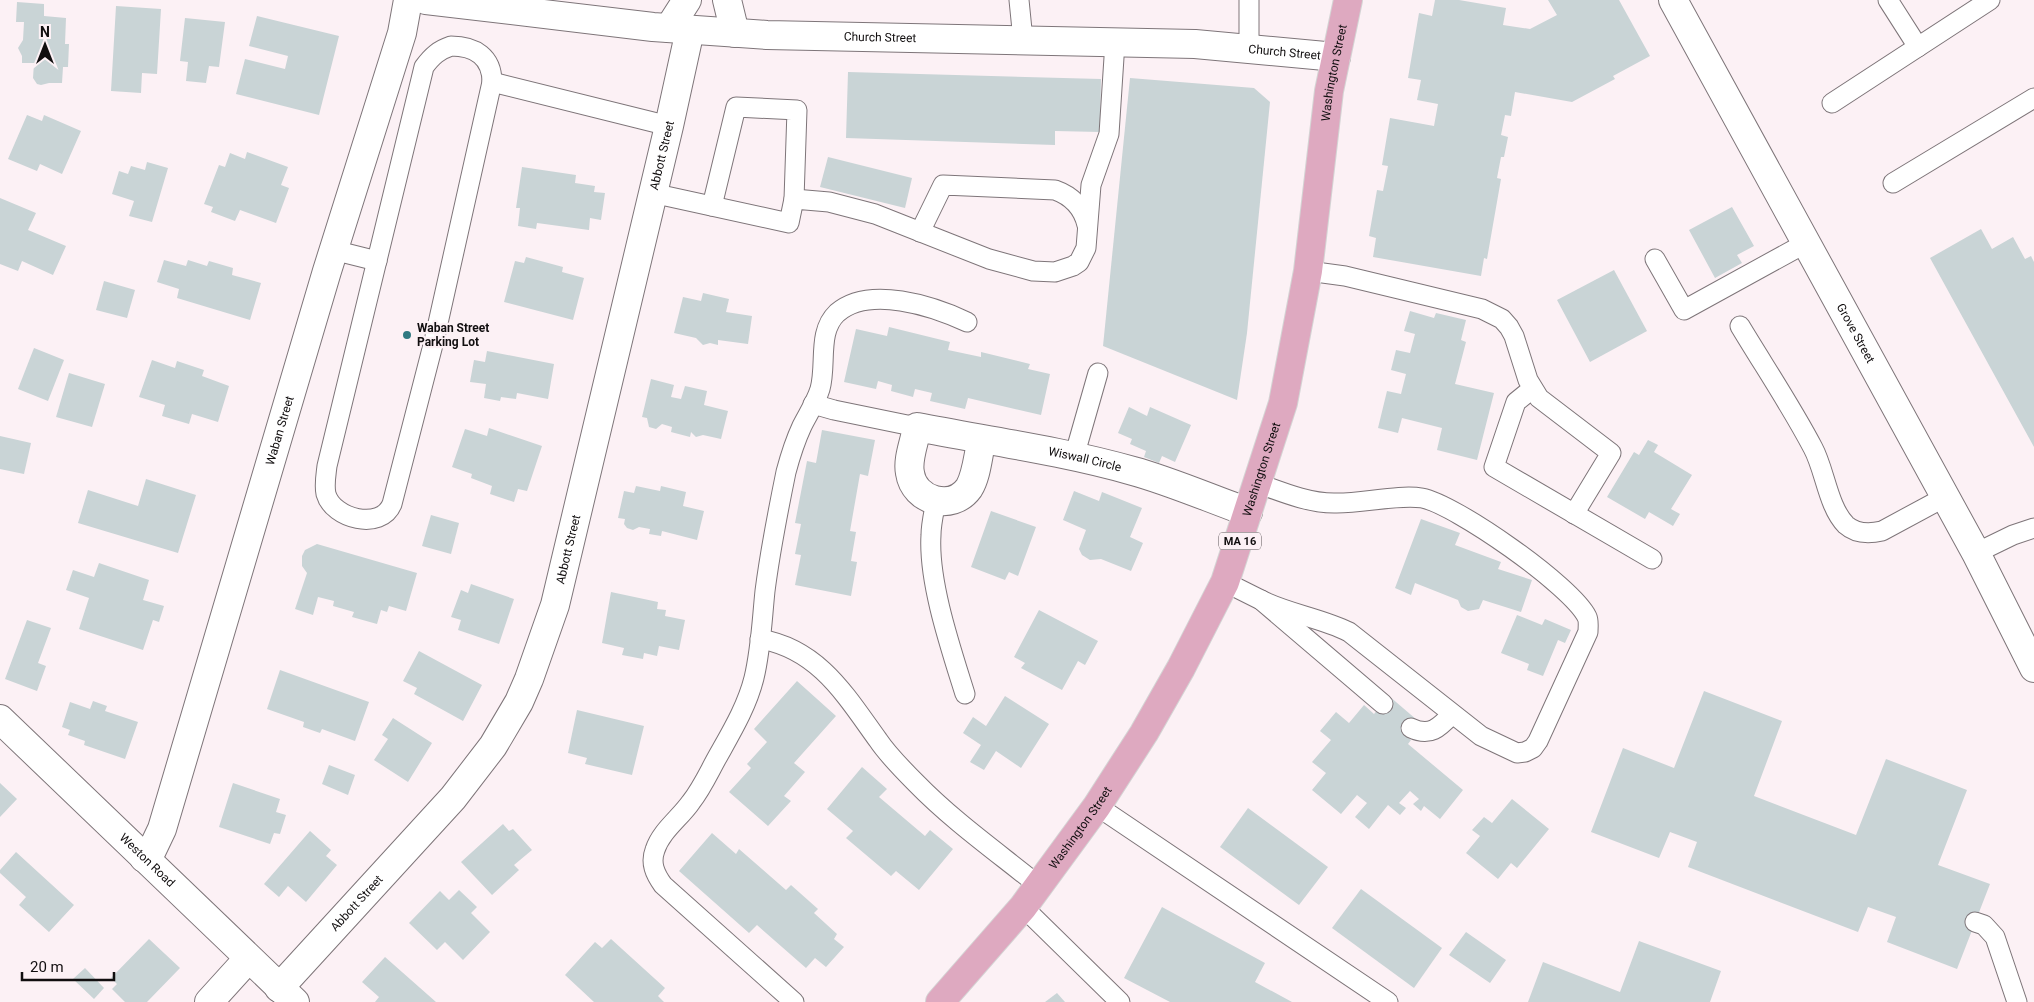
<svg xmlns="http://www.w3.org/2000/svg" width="2034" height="1002" viewBox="0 0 2034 1002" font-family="Roboto,sans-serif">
	<rect width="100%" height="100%" fill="#fcf1f5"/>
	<!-- building -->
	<g fill="#c9d4d6">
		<polygon points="1435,0 1459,0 1506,8 1503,25 1530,29 1557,15 1548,0 1619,0 1650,56 1613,76 1615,79 1572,102 1515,92 1511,116 1505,115 1501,135 1508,137 1504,157 1501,157 1497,178 1501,179 1487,259 1484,258 1481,276 1373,257 1376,238 1369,236 1377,190 1383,191 1388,166 1382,165 1390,118 1434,126 1438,104 1417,100 1421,80 1408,78 1419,13 1432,16"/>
		<polygon points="17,2 44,4 44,16 66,18 65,44 69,44 68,67 63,67 62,83 49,83 41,85 37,84 33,78 34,63 22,63 22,56 18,48 23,40 24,22 16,22"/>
		<polygon points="116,6 161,9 157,74 142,73 141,93 111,91"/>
		<polygon points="257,16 339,36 319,115 236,94 245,59 285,69 288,56 249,46"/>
		<polygon points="185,18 225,22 219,67 209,66 206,83 186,81 188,62 180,61"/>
		<polygon points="848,72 1101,79 1100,132 1055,131 1055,145 846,138"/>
		<polygon points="1130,78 1254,88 1270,102 1247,333 1237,400 1103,346"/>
		<polygon points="27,115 42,121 44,115 81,131 62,174 40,164 37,171 8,159"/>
		<polygon points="247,152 288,167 281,185 289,188 276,223 240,210 235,221 211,212 213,207 204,204 219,165 225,167 230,153 245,159"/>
		<polygon points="828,157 912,178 905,208 820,187"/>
		<polygon points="147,162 168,168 152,222 129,216 134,201 112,194 119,171 128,174 131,166 145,170"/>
		<polygon points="522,167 576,175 575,183 595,186 594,192 605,193 601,220 590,218 589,230 537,223 536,229 518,226 520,208 516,208"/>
		<polygon points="0,198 36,213 28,230 66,246 53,275 22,261 18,271 0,264"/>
		<polygon points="1732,207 1754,246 1737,255 1742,263 1715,278 1689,230"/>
		<polygon points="1981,229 1992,249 2013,237 2025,259 2031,256 2034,262 2034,447 1930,258"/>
		<polygon points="526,257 563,267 562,272 584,278 573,320 504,302 515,261 524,263"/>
		<polygon points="164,260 186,266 188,260 207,266 209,261 233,268 232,275 261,283 250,320 177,298 179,289 157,282"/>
		<polygon points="1614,270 1647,331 1590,362 1557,300"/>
		<polygon points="104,281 135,290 127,318 96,310"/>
		<polygon points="703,293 729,299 726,312 752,316 748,344 718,340 718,345 710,343 703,345 696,338 674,333 683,297 701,301"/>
		<polygon points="1410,311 1434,318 1436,313 1466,320 1461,340 1466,342 1455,384 1494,393 1477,460 1437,450 1442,428 1402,418 1398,433 1378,428 1387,391 1401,394 1406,374 1391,370 1396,350 1410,353 1415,334 1404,331"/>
		<polygon points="889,327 950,342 948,350 981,357 981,352 1030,364 1028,369 1050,374 1041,415 968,398 965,409 930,401 932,393 915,389 913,397 891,391 892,385 878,381 876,389 844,382 856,329 887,336"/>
		<polygon points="34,348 64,360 48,401 18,389"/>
		<polygon points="487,351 554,364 548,399 517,393 516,399 501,397 500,401 484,398 486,384 470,382 474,360 485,362"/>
		<polygon points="152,360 175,368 177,361 204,370 202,376 229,386 218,422 192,414 189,424 162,416 165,405 139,397"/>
		<polygon points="69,373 105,384 92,427 56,417"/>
		<polygon points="651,379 674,385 671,397 681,399 685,386 707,391 704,405 728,411 721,439 703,435 696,437 691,432 690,437 671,432 672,427 662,424 656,429 649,427 647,418 642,417"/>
		<polygon points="1129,407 1147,416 1150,407 1191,425 1175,462 1162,456 1159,463 1144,457 1146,451 1130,444 1132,439 1118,433"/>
		<polygon points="489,428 542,446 527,491 518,489 514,502 490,494 492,486 471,478 472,474 452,467 465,429 487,436"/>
		<polygon points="822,430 875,440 868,476 860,474 850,531 856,532 851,561 857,562 851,596 795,585 801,555 795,554 801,524 795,523 807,461 816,463"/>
		<polygon points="0,436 31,443 24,474 0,469"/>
		<polygon points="1648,440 1658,445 1654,452 1692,475 1671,509 1680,514 1673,526 1649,512 1645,519 1607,497 1634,452 1639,455"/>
		<polygon points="146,479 196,495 178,553 78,523 88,490 138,506"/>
		<polygon points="636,486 660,491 661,486 686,492 683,506 704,511 697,540 662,531 661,536 649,534 650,529 639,527 633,530 627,528 624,524 625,519 618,518 624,491 634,493"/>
		<polygon points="1074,491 1099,501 1102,492 1142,508 1130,537 1143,543 1131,571 1101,559 1090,560 1082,555 1079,549 1086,530 1063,520"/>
		<polygon points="991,511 1036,527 1018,576 1009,572 1005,580 971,567"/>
		<polygon points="431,515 459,523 451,554 422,546"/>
		<polygon points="1421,519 1460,533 1455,545 1501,562 1498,569 1532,580 1521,612 1483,600 1479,609 1468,611 1461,607 1458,600 1415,583 1411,595 1395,588"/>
		<polygon points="317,544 417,573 406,611 389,606 387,612 381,610 377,624 352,617 354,612 333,606 334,601 318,597 313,615 295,609 307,573 302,566 302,556 305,550"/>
		<polygon points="99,563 149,580 143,600 164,606 159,622 153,620 143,650 79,629 89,598 66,590 73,570 94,577"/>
		<polygon points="471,584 514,599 499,644 458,630 461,620 451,617 461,590 468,593"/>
		<polygon points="611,592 658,602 657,609 666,610 665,616 685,620 679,650 659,646 657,656 644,653 643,659 622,655 624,648 602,643"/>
		<polygon points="1039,610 1098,641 1085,665 1078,661 1062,690 1021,668 1025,663 1014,657"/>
		<polygon points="1517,615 1542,625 1545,619 1571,630 1565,643 1558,640 1543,676 1527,670 1529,664 1501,653"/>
		<polygon points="27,620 51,628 38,663 46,666 37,691 5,679"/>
		<polygon points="419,651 482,685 463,721 414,694 417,688 403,681"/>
		<polygon points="280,670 369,702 355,741 322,729 320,733 303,727 304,722 267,709"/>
		<polygon points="797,681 836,716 794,763 805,772 784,796 791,801 768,826 729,792 751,768 747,764 767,742 754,729"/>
		<polygon points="1704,691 1782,721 1754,796 1856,835 1886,759 1967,790 1938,865 1990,884 1957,969 1887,942 1896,917 1868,907 1858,932 1688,867 1697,842 1670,832 1659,858 1591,832 1623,748 1674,768"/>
		<polygon points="1005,696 1049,724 1021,768 996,751 984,770 970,762 981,745 963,733 973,717 986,726"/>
		<polygon points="1389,696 1417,720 1405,735 1411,740 1408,744 1463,790 1440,819 1424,806 1421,811 1413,804 1419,799 1410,791 1399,803 1406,808 1400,815 1388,805 1369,829 1355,817 1367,803 1357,795 1341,814 1312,790 1326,773 1312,762 1331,740 1320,731 1336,712 1349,723 1364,705 1374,714"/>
		<polygon points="93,701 107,706 105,711 138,722 125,759 84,745 85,741 68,735 70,730 62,727 70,702 90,709"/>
		<polygon points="577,710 644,726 632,775 585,764 587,758 568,753"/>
		<polygon points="393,718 432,743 408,782 374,760 388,739 382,735"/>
		<polygon points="329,765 355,775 348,795 322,784"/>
		<polygon points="862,767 887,789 879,797 925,836 930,830 953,849 919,890 896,871 891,876 846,838 853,831 827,809"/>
		<polygon points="0,783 17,799 0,817"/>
		<polygon points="233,783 280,799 276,812 286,815 280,834 274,833 270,844 219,827"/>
		<polygon points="1512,799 1549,829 1517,868 1511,863 1498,879 1466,853 1480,836 1472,830 1484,817 1492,823"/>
		<polygon points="1248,808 1328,867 1299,905 1220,847"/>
		<polygon points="503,824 509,831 513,829 532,850 514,865 519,870 492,895 461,862"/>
		<polygon points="310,831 331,850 326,856 337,865 306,902 288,886 279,897 264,884"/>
		<polygon points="712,833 736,854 739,849 786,890 791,885 818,909 814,913 837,934 834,939 844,947 826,967 815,958 806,968 757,925 749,933 679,871"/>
		<polygon points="16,852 74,905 49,932 19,905 26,897 0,873 0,870"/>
		<polygon points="1361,889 1442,948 1414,988 1332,928"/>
		<polygon points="459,890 477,907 471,913 490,932 463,960 445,942 437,950 409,923 440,891 449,900"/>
		<polygon points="1162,907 1265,963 1255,982 1292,1002 1170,1002 1124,978"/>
		<polygon points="1466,932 1506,960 1490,983 1449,955"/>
		<polygon points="149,939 180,968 147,1002 125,1002 112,989 117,984 111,978"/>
		<polygon points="611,939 665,988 658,996 664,1002 594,1002 565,975 595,942 602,948"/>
		<polygon points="1639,941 1721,971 1710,1002 1528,1002 1543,962 1620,992"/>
		<polygon points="385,957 436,1002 375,1002 379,997 362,982"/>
		<polygon points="85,968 104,988 94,999 73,979"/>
		<polygon points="1057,993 1065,1002 1045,1002"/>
	</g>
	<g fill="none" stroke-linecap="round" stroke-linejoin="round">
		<defs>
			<g id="service">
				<polyline points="1019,0 1023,40"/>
				<polyline points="1888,0 1918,47"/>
				<path d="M 451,46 C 475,46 492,57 492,82 L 434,341 L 392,504 C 381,531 333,519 326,494 C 324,485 326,475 327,466 L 424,67 C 432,56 439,50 451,46 Z"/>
				<polyline points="1249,49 1249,0"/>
				<polyline points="492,82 669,126"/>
				<polyline points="1832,103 1990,0"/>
				<polyline points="1893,183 2034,98"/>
				<polyline points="652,193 789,223 794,199 829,202 875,214 989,259 1033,271 1055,272 1073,266 1079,262 1086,248 1091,185 1109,134 1115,42"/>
				<polyline points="712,206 736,107 797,110 794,199"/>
				<path d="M 920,232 L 943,185 L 1055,190 C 1072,196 1083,208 1087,225"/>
				<polyline points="333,250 377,261"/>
				<polyline points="1655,259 1684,310 1806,243"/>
				<polyline points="1308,271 1345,276 1482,309 1502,319 1509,327 1514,336 1528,380 1539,398 1611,453 1574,514"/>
				<path d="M 1740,326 C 1764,366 1791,406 1813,448 C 1825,470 1828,507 1846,525 C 1856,534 1869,534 1882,531 L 1945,497"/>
				<polyline points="1532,389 1516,402 1494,467 1652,559"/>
				<polyline points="813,404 834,410 917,427"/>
				<polyline points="1074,457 1098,373"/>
				<path d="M 1257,483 C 1282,492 1308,503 1334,503 C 1360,504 1398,494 1422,498 C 1455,504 1572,586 1587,617 C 1589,621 1588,627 1588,632 L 1538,741 L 1533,748 L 1525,752 L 1517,753 L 1481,736 L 1349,632 C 1321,618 1289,614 1261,600"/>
				<path d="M 936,501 C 934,512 931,524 931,535 C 928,582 951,649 965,694"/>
				<polyline points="1976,553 2013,535 2034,528"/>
				<polyline points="1225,582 1261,600 1383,704"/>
				<path d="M 760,639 C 819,649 846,696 878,740 C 888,755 903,770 916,783 C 953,821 997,852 1039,886"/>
				<path d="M 1411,728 C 1430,737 1439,728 1452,714"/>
				<polyline points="1097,806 1388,1002"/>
				<polyline points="1023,907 1120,1002"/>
				<polyline points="1975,922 1984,925 1995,937 2017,1002"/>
				<path d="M 794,1002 L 663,885 C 655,874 650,863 655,850 C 661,831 680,818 691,802 C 702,788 709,772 718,756 C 732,731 747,706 754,678 C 761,649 762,620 765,591 C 770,552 778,511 786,472 C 790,457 795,441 802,426 C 808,414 816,402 820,389 C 827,364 817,332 837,313 C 869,285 933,306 967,322"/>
			</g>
			<g id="minor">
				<path id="s1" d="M 426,0 L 653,27 L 767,35 L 1195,44 L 1336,57"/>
				<polyline points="727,0 735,33"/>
				<polyline points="669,28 687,0"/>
				<path id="s2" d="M 982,439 C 978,454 977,475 969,488 C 952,512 914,501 910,473 C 907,459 915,441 917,427 C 989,441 1063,451 1133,471 C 1170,481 1211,499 1248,512"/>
				<path id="s3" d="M 144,858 L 152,850 L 162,829 L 327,271 L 402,33 L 408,0"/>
				<path id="s4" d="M 279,988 L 453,798 L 493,746 L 519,702 L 529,679 L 555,605 L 669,126 L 690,30"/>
				<polyline points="209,1002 248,959"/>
			</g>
			<g id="tertiary">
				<path id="s5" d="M 1673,0 L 1976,553 L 2034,668"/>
			</g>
			<g id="secondary">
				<path id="s6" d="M 0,719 L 295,1002"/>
			</g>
			<g id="primary">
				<path id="s7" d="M 940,1002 L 1023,907 L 1097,806 L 1144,733 L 1181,668 L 1225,582 L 1283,403 L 1308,271 L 1329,91 L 1348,0"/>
			</g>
		</defs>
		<!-- service casing -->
		<use href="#service" stroke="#7e7579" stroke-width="21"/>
		<!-- minor casing -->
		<use href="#minor" stroke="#7e7579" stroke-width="30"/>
		<!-- tertiary casing -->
		<use href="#tertiary" stroke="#7e7579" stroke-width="30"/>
		<!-- secondary casing -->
		<use href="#secondary" stroke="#7e7579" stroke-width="30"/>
		<!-- primary casing -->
		<use href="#primary" stroke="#d4d4d4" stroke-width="30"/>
		<!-- service -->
		<use href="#service" stroke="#fff" stroke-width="19"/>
		<!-- minor -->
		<use href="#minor" stroke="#fff" stroke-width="28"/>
		<!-- tertiary -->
		<use href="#tertiary" stroke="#fff" stroke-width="28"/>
		<!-- secondary -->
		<use href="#secondary" stroke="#fff" stroke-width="28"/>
		<!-- primary -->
		<use href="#primary" stroke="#dea9c0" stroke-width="28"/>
	</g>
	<!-- markers -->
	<circle fill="#307981" stroke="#fcf1f5" stroke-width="2" cx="407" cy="335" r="5"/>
	<g text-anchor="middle" stroke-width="4.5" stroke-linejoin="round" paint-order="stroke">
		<!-- shield labels -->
		<rect fill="#fcf1f5" stroke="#585254" stroke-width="1" x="1219" y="532.5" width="42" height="17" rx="4"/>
		<g font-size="11" font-weight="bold" fill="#110e0f">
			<text x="1240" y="545">MA 16</text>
		</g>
		<!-- street labels -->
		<g font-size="12" fill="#110e0f" stroke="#fcf1f5">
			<text dy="4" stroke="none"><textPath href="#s1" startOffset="456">Church Street</textPath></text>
			<text dy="4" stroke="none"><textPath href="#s1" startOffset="861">Church Street</textPath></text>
			<text dy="4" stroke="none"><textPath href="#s7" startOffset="1032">Washington Street</textPath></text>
			<text dy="4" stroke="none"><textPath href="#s4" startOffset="940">Abbott Street</textPath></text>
			<text dy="4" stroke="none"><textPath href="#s5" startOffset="380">Grove Street</textPath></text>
			<text dy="4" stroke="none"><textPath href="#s3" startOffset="450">Waban Street</textPath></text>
			<text dy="4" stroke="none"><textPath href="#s2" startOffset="346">Wiswall Circle</textPath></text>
			<text dy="4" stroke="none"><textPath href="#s7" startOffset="628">Washington Street</textPath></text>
			<text dy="4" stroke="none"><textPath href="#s4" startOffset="535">Abbott Street</textPath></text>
			<text dy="4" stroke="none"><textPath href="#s7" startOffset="224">Washington Street</textPath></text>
			<text dy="4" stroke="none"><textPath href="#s6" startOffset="204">Weston Road</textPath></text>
			<text dy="4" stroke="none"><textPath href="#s4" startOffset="115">Abbott Street</textPath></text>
		</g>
		<!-- poi labels -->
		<g font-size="12" font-weight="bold" fill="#110e0f" stroke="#fcf1f5" text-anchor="start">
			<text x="417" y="332">Waban Street<tspan x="417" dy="14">Parking Lot</tspan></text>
		</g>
	</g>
	<!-- north arrow -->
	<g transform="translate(45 45)" stroke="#fcf1f5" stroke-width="4" paint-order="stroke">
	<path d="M0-4L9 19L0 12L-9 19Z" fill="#110e0f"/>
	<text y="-8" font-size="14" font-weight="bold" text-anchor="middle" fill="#110e0f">N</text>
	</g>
	<!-- scale -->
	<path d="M22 972v8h92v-8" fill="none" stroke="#110e0f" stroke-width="2.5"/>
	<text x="30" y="972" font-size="15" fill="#110e0f" stroke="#fcf1f5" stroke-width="4" paint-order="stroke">20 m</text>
</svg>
